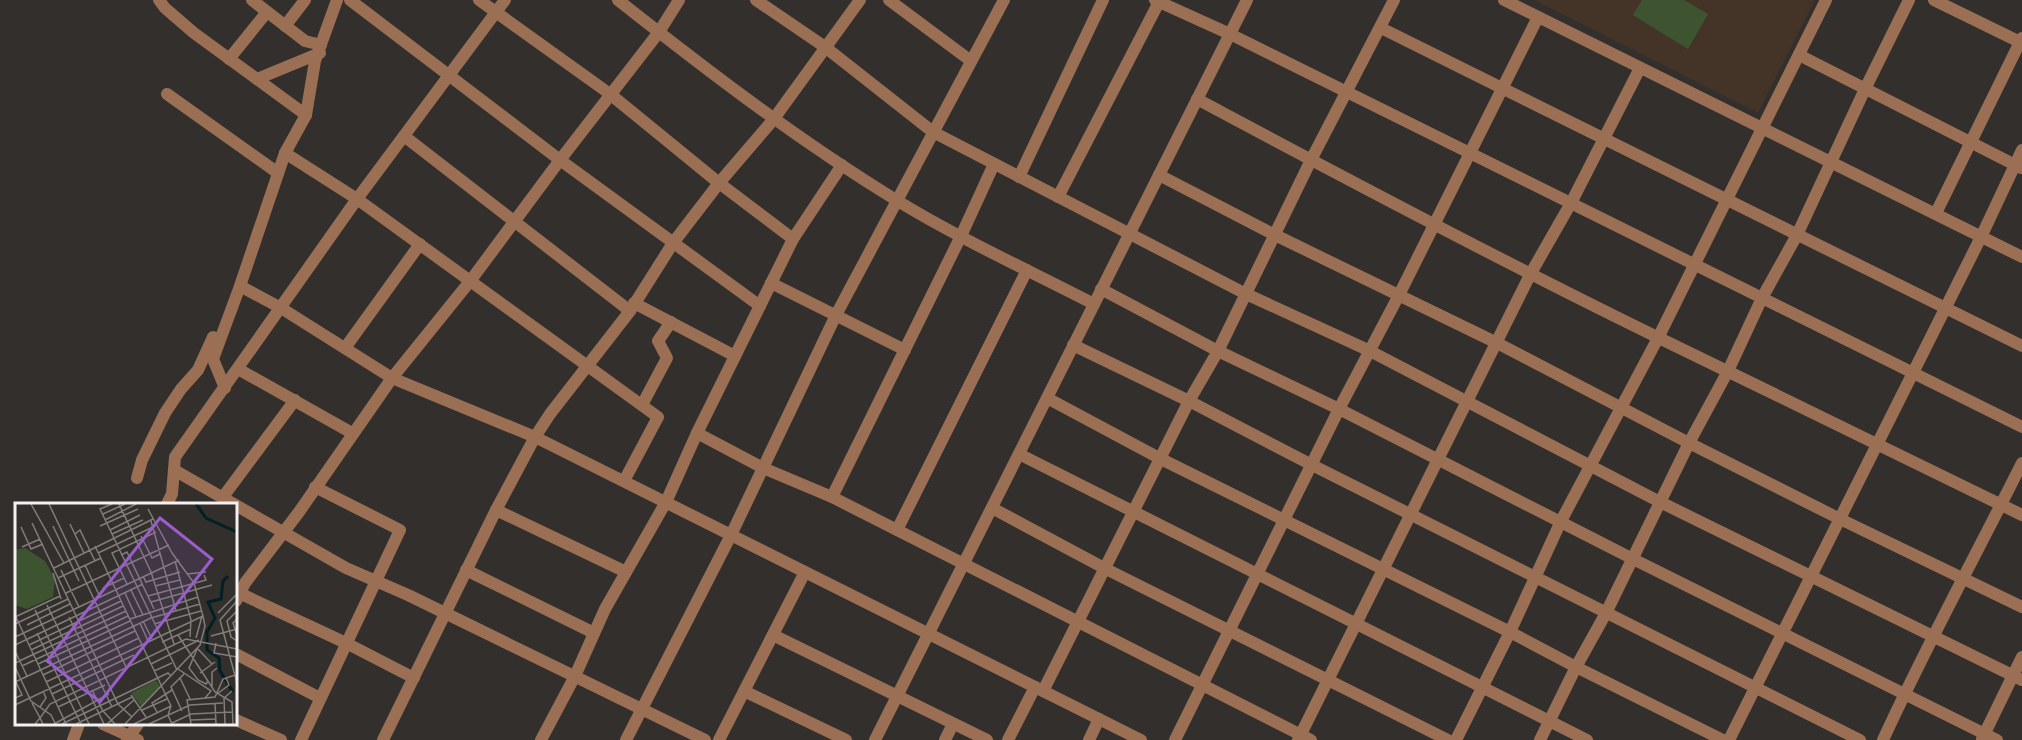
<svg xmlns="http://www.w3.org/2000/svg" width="2022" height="740" viewBox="0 0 2022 740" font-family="Rubik,sans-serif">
	<rect width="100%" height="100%" fill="#322f2c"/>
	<!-- education -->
	<polygon fill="#433427" points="1534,0 1815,0 1758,113"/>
	<!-- green -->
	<polygon fill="#3e5431" points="1642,0 1684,0 1708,14 1688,49 1633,15"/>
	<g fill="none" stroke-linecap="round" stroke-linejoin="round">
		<!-- minor -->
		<g stroke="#9a6f54" stroke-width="12">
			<polyline points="159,0 165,8 194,33 306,115"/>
			<polyline points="252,0 305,41 321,45"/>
			<polyline points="350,0 560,160 760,306"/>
			<polyline points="479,0 610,94 719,183 793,239"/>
			<path d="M 618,0 C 708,71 798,140 896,200 C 960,239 1028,270 1094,304"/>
			<polyline points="756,0 825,47 933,132 1246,294 1368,350 1660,502 2022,680"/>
			<polyline points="889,0 971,61"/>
			<polyline points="1155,0 1230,34 2022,427"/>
			<polyline points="1504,0 2022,257"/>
			<polyline points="1934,0 2022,43"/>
			<polyline points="285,26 305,0"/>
			<polyline points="1381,28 2022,346"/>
			<polyline points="1799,55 2021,168"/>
			<polyline points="229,59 267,12"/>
			<polyline points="257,79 320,53"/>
			<polyline points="167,94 278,173"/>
			<path d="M 1197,99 C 1350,181 1503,262 1659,338 C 1780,397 1901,455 2022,515"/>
			<polyline points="404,136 630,311"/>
			<polyline points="285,153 357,199 658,417 624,481"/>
			<polyline points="1159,175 1275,235 1497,343 1689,443 1840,519 2022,607"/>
			<polyline points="1019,177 1103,0"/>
			<polyline points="1058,197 1159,2"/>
			<polyline points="1936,213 2022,38"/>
			<polyline points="771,283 905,350"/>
			<polyline points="240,286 281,308 392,378 535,437 1141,740"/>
			<polyline points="1101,289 1218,351 1339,409 1633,559 1997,740"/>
			<polyline points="634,303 735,356"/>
			<polyline points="1073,345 1189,401 1312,465 1860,740"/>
			<polyline points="345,348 420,244"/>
			<polyline points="238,369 352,433"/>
			<polyline points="225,388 213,359 240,286 285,153 306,115 315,61 337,0"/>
			<polyline points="1047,398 1161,459 1510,632 1576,667 1723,740"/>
			<polyline points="642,405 667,358 658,341 671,322"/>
			<polyline points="697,433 763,468 832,497 1311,740"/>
			<polyline points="1019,454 1587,740"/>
			<polyline points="174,470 346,568 408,595 705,740"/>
			<polyline points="137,478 142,460 165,413 181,389 198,370 213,337"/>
			<polyline points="223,497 295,400"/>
			<polyline points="832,497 961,236 994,164"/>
			<polyline points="167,504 172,494 175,457 357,199 505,0"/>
			<polyline points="992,508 1106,569 1448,740"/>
			<polyline points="496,510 626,572"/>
			<polyline points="897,530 1027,270"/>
			<polyline points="466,570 594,633"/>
			<polyline points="239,593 346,643 414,678"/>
			<polyline points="236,601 245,583 299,512 392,378 471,280 560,160 659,32 679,0"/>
			<polyline points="773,635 987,740"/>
			<polyline points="236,654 320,698"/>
			<polyline points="744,691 846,740"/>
			<polyline points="1043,691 1189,401 1218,351 1311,160 1394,0"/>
			<polyline points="236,720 281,740"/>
			<polyline points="103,724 138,740"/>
			<polyline points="1982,739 2022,657"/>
			<polyline points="73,740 79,724"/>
			<polyline points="127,740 138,724"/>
			<polyline points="301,740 400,530 315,487"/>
			<polyline points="383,740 496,510 535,437 550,414 630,311 673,243 719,183 773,120 860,0"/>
			<polyline points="541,740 575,676 605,609 666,502 697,433 793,239 842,165"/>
			<polyline points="626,740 731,535 836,315 1004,0"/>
			<polyline points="719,740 805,572"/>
			<polyline points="875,740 1247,0"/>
			<polyline points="945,740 953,724"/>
			<polyline points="1008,740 1035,687"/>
			<polyline points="1089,740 1099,719"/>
			<polyline points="1175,740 1339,409 1399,295 1538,17"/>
			<polyline points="1298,740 1531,273 1571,203 1640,68"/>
			<polyline points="1456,740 1510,632 1561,521 1658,338 1826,0"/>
			<polyline points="1540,740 1576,667 1606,613 1689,443 1728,371 1762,298 1797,235 1865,89 1909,0"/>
			<polyline points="1729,740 1981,237 2022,150"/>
			<path d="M 1883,740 C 1926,646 1976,555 2022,463"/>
		</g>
	</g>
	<!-- overview -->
	<g transform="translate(15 503)">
		<rect width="222" height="222" fill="#322f2c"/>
		<path d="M 10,45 L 30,58 L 40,76 L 38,94 L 12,106 L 0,102 L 0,47 ZM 141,177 L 145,184 L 126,203 L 116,190 Z" fill="#3e5431"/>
		<path fill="none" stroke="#021f24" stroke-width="3" d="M 181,1 L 191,15 L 222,29M 213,73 L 208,78 L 206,96 L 193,99 L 200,115 L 192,129 L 192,147 L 204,155 L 205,168 L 218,189"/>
		<path fill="none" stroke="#807d7b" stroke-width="1.5" d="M 16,1 L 49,60M 34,1 L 111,164M 97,1 L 85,6 L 162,167M 104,1 L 136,69 L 159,141M 133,6 L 157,50M 88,11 L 110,1M 90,17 L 121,1M 136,18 L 161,108M 17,20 L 103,201 L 117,214M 55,21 L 69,50M 38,23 L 64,78M 85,23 L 123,6M 6,24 L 16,46 L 28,41M 95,27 L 125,12M 60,31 L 65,27 L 80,58M 97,31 L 128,17M 126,33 L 137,55 L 145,51M 80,43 L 156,203 L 153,212 L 157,221M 7,44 L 25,36M 83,50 L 140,23M 106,52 L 112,49 L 139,106M 160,58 L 176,117 L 175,134M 70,62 L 85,94M 39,65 L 138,16M 46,67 L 64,104M 38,70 L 46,96M 172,71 L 191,69M 128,73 L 131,79 L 165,69M 43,75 L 86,55M 112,81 L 97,50 L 141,29M 140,83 L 165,77M 88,85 L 109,75M 116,87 L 128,112M 51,90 L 154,42M 110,90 L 121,114M 133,93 L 191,77 L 189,72M 222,98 L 205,117 L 222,180M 136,99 L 197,82M 32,102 L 89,221M 20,107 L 74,221M 222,108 L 212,118 L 216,134 L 222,138M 203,110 L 222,91M 0,112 L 51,221M 0,114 L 45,93M 54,114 L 97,204M 115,116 L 183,94M 222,116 L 218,120 L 222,132M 128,118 L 137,136M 125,120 L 133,138M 0,121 L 53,96M 139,121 L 186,108M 12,122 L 55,101M 22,130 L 66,221M 163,132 L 200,189 L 217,199 L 218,221M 196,133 L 222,126M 0,134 L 164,57M 181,135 L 187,113M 147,139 L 176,126M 201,140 L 199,150 L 222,154M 0,142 L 128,81M 14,142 L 106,98M 183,144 L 174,165 L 183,177 L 191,181 L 193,178M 183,146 L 197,161M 16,147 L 108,103M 0,148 L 12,173M 0,160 L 111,108M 23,161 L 115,118M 136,161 L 184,137M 7,163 L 113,113M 0,164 L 16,198 L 36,212 L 40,220M 163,166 L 196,188 L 190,195M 139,168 L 157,160M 185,170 L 200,159M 28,172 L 120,128M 165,175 L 175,196M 0,179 L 136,115 L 185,101M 31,179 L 124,135M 197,184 L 197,169 L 202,165M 77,187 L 88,208 L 100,221M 37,191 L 119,152M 202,191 L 214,182 L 211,175M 116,192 L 131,214M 0,195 L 7,192 L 1,179M 17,200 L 25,215 L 20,221M 200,200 L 201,221M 0,202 L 188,113 L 179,80 L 157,50M 25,204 L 31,195 L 28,188M 43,204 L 90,182M 127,207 L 152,196M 167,208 L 156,184 L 169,171M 142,209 L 137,200 L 157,187M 176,217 L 201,216M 157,220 L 176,211 L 217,209M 28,221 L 25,215 L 35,201 L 171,136 L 222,146M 39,221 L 94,191M 47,221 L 153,170 L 156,173M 61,221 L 117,194M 92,221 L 119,197M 110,221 L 185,142 L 190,123 L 188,113M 119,221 L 156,203M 134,221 L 175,202 L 208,200M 176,221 L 172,197 L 200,194 L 208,176 L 220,172M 210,221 L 209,195 L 217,188"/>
		<path fill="#995ecc" fill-opacity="0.15" stroke="#995ecc" stroke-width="3" d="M 145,15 L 197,56 L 85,199 L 32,158 Z"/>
		<rect width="222" height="222" fill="none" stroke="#f4f2f1" stroke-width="3"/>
	</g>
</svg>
